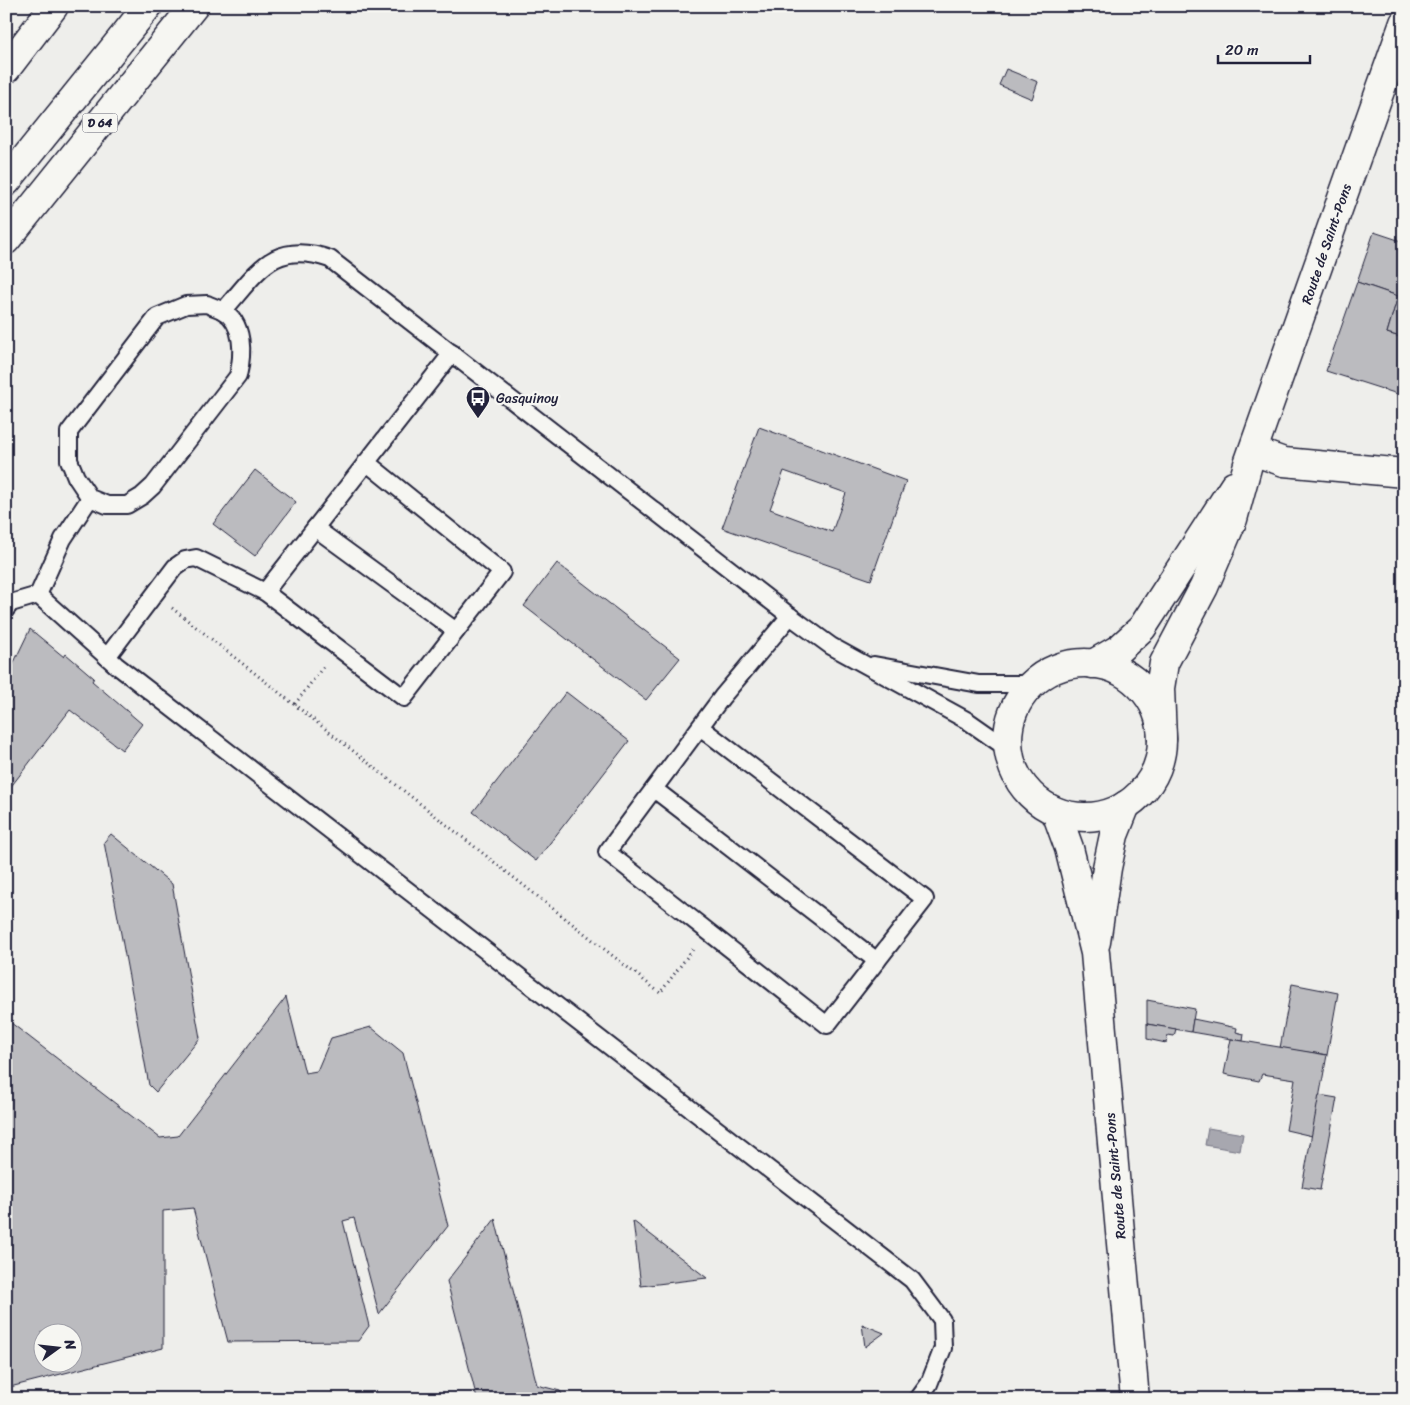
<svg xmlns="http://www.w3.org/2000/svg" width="1410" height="1405" viewBox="0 0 1410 1405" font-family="Sriracha,sans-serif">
	<rect width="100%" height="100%" fill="#eeeeeb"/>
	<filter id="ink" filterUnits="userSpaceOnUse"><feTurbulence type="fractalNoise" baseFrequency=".02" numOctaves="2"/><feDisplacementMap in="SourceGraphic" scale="10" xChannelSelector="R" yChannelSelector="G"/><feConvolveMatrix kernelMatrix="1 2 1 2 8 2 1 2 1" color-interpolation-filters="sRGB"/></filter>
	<g filter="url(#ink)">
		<!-- water -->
		<polygon fill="#a7a7af" stroke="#727281" points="1208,1128 1243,1134 1240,1151 1205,1145"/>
		<!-- building -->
		<g fill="#bbbbbf" stroke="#22223b" fill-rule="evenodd">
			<polygon points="1006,69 1038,82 1032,99 999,85"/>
			<polygon points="1374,232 1404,242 1404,278 1398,296 1357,282"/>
			<polygon points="1404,278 1404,298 1398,296"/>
			<polygon points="1357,282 1398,296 1387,333 1404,338 1404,396 1326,371"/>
			<polygon points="1398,296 1404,298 1404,338 1387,333"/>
			<path d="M 759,427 L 906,481 L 871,580 L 722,528 ZM 784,471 L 846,493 L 832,532 L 770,509 Z"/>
			<polygon points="255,470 296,502 255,556 213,524"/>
			<polygon points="557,563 680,658 646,700 524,606"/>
			<polygon points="30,629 64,657 66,654 94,678 92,681 142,724 122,750 70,710 6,793 6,679"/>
			<polygon points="566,692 629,741 536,861 473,812"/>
			<polygon points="111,834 172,884 200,1038 156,1092 149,1085 104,842"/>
			<polygon points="1292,984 1338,993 1327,1055 1280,1048"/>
			<path d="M 286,997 L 305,1073 L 317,1071 L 331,1038 L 371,1027 L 403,1053 L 448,1226 L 379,1314 L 354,1218 L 343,1221 L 369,1326 L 358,1341 L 228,1342 L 193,1208 L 163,1211 L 163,1348 L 6,1388 L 6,1019 L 160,1138 L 178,1136 ZM 42,1332 L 72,1332 L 72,1362 L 42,1362 Z"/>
			<polygon points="1147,1000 1195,1009 1191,1032 1147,1024"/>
			<polygon points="1193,1019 1237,1028 1236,1032 1244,1034 1243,1041 1191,1032"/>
			<polygon points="1147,1024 1176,1029 1174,1036 1168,1035 1166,1043 1147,1039"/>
			<polygon points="1231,1039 1327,1055 1312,1136 1286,1130 1295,1079 1262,1074 1259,1081 1224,1074"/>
			<polygon points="1319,1095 1337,1098 1320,1190 1302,1187"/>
			<polygon points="495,1219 537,1385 560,1391 565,1399 477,1399 447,1281"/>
			<polygon points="633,1221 707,1278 641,1286"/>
			<polygon points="862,1324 884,1333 865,1347"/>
		</g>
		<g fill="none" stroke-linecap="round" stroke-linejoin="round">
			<defs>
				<g id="service">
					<path d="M 207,304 C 211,306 217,308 222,310 C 245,323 243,355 238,376 L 153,486 L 142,496 L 127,505 L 107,505 L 90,498 L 76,477 L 69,460 L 69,432 L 157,317 L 186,305 Z"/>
					<path d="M 223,311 C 258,272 273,239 330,259 L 790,616 L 831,646 L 968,721 L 1008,749"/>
					<polyline points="366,462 502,572 404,698 265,592 452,353"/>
					<polyline points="315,528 456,631"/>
					<polyline points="38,595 116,665 912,1280 942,1320 943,1348 929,1384 918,1399"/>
					<polyline points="6,609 11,603 38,595 63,539 90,498"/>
					<polyline points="107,657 175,567 185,560 196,558 265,592"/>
					<polyline points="874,665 979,684 1032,684"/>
					<polyline points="700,727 925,899 827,1025 607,852 722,697 790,616"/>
					<polyline points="654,789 877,961"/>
				</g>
				<g id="minor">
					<polyline points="6,69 54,6"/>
					<polyline points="1253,451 1284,462 1404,473"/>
				</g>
				<g id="primary">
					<circle cx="1085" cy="740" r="77"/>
					<polyline points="1093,664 1119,649 1142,628 1234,486"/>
					<polyline points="1162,739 1160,688 1164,663 1204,587 1233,519 1248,464 1404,23"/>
					<polyline points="1056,812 1069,848 1095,953 1135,1399"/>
					<polyline points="1096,942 1107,868 1114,835 1126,805"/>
				</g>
				<g id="trunk">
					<polyline points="6,182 148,6"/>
					<polyline points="6,240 194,6"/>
				</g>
			</defs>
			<!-- service casing -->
			<use href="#service" stroke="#22223b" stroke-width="20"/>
			<!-- minor casing -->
			<use href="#minor" stroke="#22223b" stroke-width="31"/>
			<!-- primary casing -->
			<use href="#primary" stroke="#22223b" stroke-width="31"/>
			<!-- trunk casing -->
			<use href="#trunk" stroke="#22223b" stroke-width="31"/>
			<!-- path -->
			<g stroke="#22223b" stroke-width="3" stroke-dasharray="1 4" stroke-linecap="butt">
				<polyline points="172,608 660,993 693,949"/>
				<polyline points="295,704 323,667"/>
			</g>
			<!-- service -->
			<use href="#service" stroke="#f6f6f2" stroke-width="16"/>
			<!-- minor -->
			<use href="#minor" stroke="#f6f6f2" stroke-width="28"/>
			<!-- primary -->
			<use href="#primary" stroke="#f6f6f2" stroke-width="28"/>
			<!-- trunk -->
			<use href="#trunk" stroke="#f6f6f2" stroke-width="28"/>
		</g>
	</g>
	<!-- icons -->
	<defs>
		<symbol id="bus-pin" viewBox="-11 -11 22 30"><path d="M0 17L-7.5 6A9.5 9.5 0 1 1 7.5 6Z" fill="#22223b" stroke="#f6f6f2"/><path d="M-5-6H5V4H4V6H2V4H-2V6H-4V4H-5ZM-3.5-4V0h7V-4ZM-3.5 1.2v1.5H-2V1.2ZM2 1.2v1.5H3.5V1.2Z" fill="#fff"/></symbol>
	</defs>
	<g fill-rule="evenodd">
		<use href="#bus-pin" x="464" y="384" width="28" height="38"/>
	</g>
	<g text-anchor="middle" stroke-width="4.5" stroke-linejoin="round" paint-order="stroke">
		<!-- shield labels -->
		<rect fill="#f6f6f2" stroke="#626272" stroke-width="1" x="82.5" y="113.5" width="35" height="19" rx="4"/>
		<g font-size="12" font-weight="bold" fill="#22223b">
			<text x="100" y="127">D 64</text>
		</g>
		<!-- street labels -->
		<g font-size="14" fill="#22223b" stroke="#f6f6f2">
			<text transform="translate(1326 244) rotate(-71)" y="5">Route de Saint-Pons</text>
			<text transform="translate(1115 1176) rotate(-95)" y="5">Route de Saint-Pons</text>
		</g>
		<!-- poi labels -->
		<g font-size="14" fill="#22223b" stroke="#f6f6f2" text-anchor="start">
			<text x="496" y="403">Gasquinoy</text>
		</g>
	</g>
	<!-- margin -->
	<rect width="1410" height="1405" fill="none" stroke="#f6f6f2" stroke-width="25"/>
	<rect x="12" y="12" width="1385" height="1380" fill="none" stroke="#22223b" stroke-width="2" filter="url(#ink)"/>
	<!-- north arrow -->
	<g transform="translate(58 1348) rotate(75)"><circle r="24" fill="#f6f6f2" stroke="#a1a1a9"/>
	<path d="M0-4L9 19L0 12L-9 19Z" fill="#22223b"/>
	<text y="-8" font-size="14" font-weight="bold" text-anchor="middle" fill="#22223b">N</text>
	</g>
	<!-- scale -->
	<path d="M1218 55v8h92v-8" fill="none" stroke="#22223b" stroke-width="2.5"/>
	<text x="1225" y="55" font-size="15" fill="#22223b" stroke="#f6f6f2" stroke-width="4" paint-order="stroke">20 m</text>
</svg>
